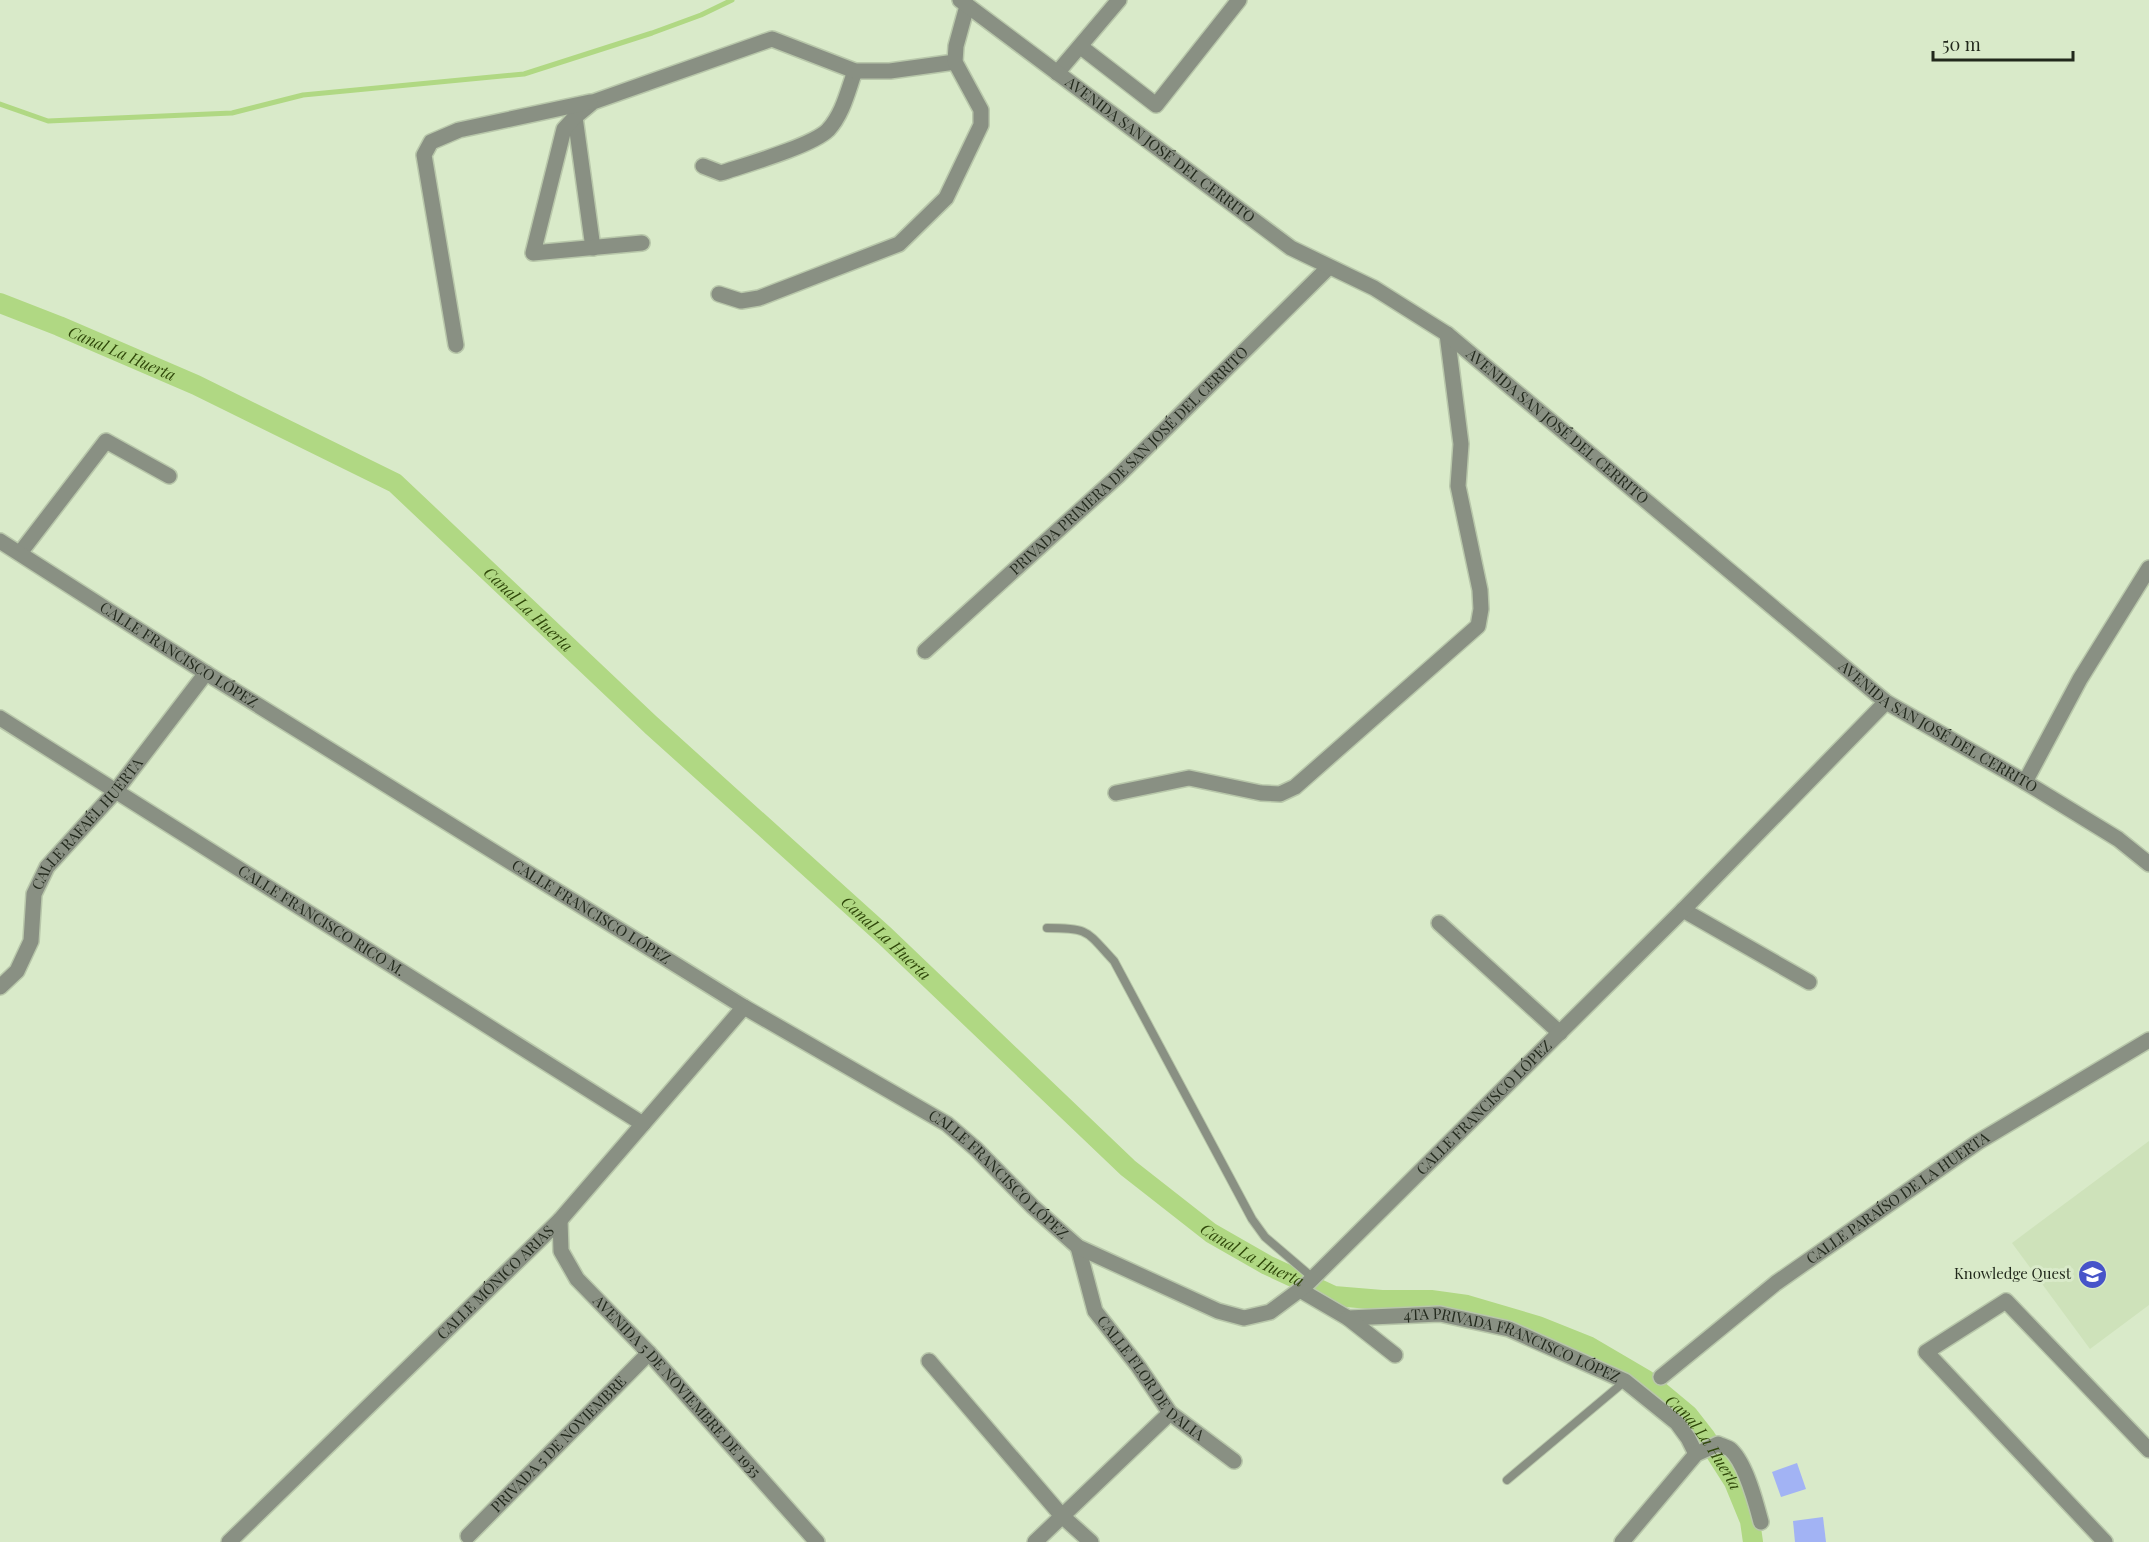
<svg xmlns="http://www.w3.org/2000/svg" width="2149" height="1542" viewBox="0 0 2149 1542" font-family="'Playfair Display',serif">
	<rect width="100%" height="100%" fill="#d9eac9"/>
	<!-- built -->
	<polygon fill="#cee2ba" points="2149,1141 2149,1305 2090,1349 2012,1243"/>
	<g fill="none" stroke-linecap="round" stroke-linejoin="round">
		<!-- stream -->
		<polyline stroke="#b0d883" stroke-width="5" points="0,104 48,121 232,113 303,95 524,74 652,33 701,15 732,0"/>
		<!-- canal -->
		<path stroke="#b0d883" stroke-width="20" id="s1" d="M 0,303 L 59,326 L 196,385 L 395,483 L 651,725 L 885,936 L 1128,1168 L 1211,1233 L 1267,1265 L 1334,1296 L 1382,1300 L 1431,1300 L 1467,1305 L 1538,1326 L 1588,1346 L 1646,1380 L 1688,1415 L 1706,1438 L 1734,1482 L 1750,1521 L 1753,1542"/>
	</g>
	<!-- building -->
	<g fill="#a2b3f4">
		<polygon points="1797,1463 1806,1489 1781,1497 1772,1472"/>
		<polygon points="1823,1517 1826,1542 1795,1542 1793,1521"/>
	</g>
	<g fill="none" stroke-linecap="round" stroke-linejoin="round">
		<defs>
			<g id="service">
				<path d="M 1047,928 C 1090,928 1086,931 1114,961 L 1252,1219 L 1265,1237 L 1313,1278"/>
				<polyline points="1507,1480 1624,1382"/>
			</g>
			<g id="minor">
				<polyline points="1081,47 1156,105 1239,0"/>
				<polyline points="1057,73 1119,0"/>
				<polyline points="575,117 593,248"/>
				<path d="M 703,166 L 721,173 C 745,165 812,146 828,130 C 843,114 848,90 855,71"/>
				<polyline points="642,243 533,253 564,129 575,117 593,102 772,39 855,71 890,71 955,62"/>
				<polyline points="719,294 741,301 759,298 899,244 946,198 981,125 981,110 955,62 956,46 967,6"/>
				<polyline points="456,345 424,155 431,142 459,130 590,102"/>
				<polyline points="20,553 106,441 169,476"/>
				<path id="s2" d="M 925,651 L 1118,476 L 1329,267"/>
				<path id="s3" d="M 0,718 L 643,1124"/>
				<polyline points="2025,782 2080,679 2149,568"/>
				<polyline points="1116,793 1189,778 1261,793 1280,794 1295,787 1478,626 1481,609 1480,590 1458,486 1461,444 1447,334"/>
				<polyline points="1683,910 1809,982"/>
				<polyline points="1439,923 1560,1033"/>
				<path id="s4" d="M 1078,1247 L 1095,1311 L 1138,1366 L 1170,1413 L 1234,1461"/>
				<path id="s5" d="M 1300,1290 L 1348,1318 L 1440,1314 L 1509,1329 L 1625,1381 L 1677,1423 L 1688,1438 L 1696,1454"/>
				<polyline points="1348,1318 1395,1355"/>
				<polyline points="929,1361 1062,1516 1091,1542"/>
				<path id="s6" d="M 1661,1377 L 1776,1283 L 1978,1142 L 2149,1040"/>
				<path id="s7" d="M 468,1536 L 649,1353"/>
				<polyline points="1035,1542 1170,1413"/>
				<path d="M 1622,1542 L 1696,1454 L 1718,1444 C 1722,1446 1728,1447 1731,1450 C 1746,1464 1756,1503 1761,1522"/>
				<polyline points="2105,1542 1926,1352 2006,1301 2149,1450"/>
			</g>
			<g id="tertiary">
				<path id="s8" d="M 960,0 L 1291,248 L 1374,288 L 1447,334 L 1886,702 L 2025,782 L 2118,839 L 2149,864"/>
				<path id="s9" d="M 0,541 L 206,673 L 744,1007 L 947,1124 L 976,1149 L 1033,1207 L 1078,1247 L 1218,1311 L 1244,1318 L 1270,1312 L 1305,1286 L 1683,910 L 1886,702"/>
				<path id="s10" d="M 0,987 L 17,971 L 31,941 L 34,894 L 47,867 L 115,792 L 206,673"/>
				<path id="s11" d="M 560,1220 L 561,1251 L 577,1279 L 649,1353 L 817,1542"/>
				<path id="s12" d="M 229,1542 L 560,1220 L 744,1007"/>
			</g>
		</defs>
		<!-- service casing -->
		<use href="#service" stroke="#b8c7aa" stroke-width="10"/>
		<!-- minor casing -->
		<use href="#minor" stroke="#b8c7aa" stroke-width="18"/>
		<!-- tertiary casing -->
		<use href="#tertiary" stroke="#b8c7aa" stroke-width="18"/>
		<!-- service -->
		<use href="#service" stroke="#899083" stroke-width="8"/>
		<!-- minor -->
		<use href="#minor" stroke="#899083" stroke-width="15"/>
		<!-- tertiary -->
		<use href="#tertiary" stroke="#899083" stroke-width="15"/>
	</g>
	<!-- icons -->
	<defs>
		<symbol id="school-disc" viewBox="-11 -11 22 22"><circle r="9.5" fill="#4754c9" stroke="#d9eac9"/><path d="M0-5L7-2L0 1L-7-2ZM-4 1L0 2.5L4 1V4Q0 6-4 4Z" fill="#fff"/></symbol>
	</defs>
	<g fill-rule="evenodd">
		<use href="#school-disc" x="2076" y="1258" width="33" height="33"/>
	</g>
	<g text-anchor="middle" stroke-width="6" stroke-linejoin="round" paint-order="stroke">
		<!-- street labels -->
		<g font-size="15" fill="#22291c" stroke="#d9eac9">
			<text dy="5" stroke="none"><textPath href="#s8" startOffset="250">AVENIDA SAN JOSÉ DEL CERRITO</textPath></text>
			<text dy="5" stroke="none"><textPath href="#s8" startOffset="736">AVENIDA SAN JOSÉ DEL CERRITO</textPath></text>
			<text dy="5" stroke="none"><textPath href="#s2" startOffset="279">PRIVADA PRIMERA DE SAN JOSÉ DEL CERRITO</textPath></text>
			<text dy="5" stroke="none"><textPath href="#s9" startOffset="212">CALLE FRANCISCO LÓPEZ</textPath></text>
			<text dy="5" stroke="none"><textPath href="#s8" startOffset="1222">AVENIDA SAN JOSÉ DEL CERRITO</textPath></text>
			<text dy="5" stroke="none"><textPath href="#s10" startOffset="192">CALLE RAFAÉL HUERTA</textPath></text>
			<text dy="5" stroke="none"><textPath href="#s9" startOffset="698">CALLE FRANCISCO LÓPEZ</textPath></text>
			<text dy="5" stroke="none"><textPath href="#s3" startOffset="380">CALLE FRANCISCO RICO M.</textPath></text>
			<text dy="5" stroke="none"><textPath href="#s9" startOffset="1796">CALLE FRANCISCO LÓPEZ</textPath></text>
			<text dy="5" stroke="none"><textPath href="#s9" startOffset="1184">CALLE FRANCISCO LÓPEZ</textPath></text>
			<text dy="5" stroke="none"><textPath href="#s6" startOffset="297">CALLE PARAÍSO DE LA HUERTA</textPath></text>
			<text dy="5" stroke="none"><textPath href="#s12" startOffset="372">CALLE MÓNICO ARIAS</textPath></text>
			<text dy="5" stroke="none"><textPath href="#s5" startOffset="225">4TA PRIVADA FRANCISCO LÓPEZ</textPath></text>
			<text dy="5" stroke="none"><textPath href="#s4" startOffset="154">CALLE FLOR DE DALIA</textPath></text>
			<text dy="5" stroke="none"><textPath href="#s11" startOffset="210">AVENIDA 5 DE NOVIEMBRE DE 1935</textPath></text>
			<text dy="5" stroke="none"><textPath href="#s7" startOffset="129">PRIVADA 5 DE NOVIEMBRE</textPath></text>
		</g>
		<!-- poi labels -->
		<g font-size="15" fill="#22291c" stroke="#d9eac9" text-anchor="end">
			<text x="2071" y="1279">Knowledge Quest</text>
		</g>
		<!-- water labels -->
		<g font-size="16" font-style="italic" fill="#2f4709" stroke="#d9eac9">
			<text dy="6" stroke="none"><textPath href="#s1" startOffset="132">Canal La Huerta</textPath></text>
			<text dy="6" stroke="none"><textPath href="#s1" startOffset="618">Canal La Huerta</textPath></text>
			<text dy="6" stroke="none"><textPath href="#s1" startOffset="1104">Canal La Huerta</textPath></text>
			<text dy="6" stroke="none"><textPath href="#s1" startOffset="1590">Canal La Huerta</textPath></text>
			<text dy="6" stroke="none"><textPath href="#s1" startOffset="2096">Canal La Huerta</textPath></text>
		</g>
	</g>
	<!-- scale -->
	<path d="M1933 51v9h140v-9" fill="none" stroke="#22291c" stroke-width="3"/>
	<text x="1942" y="51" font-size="18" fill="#22291c" stroke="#d9eac9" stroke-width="4.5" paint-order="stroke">50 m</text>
</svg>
